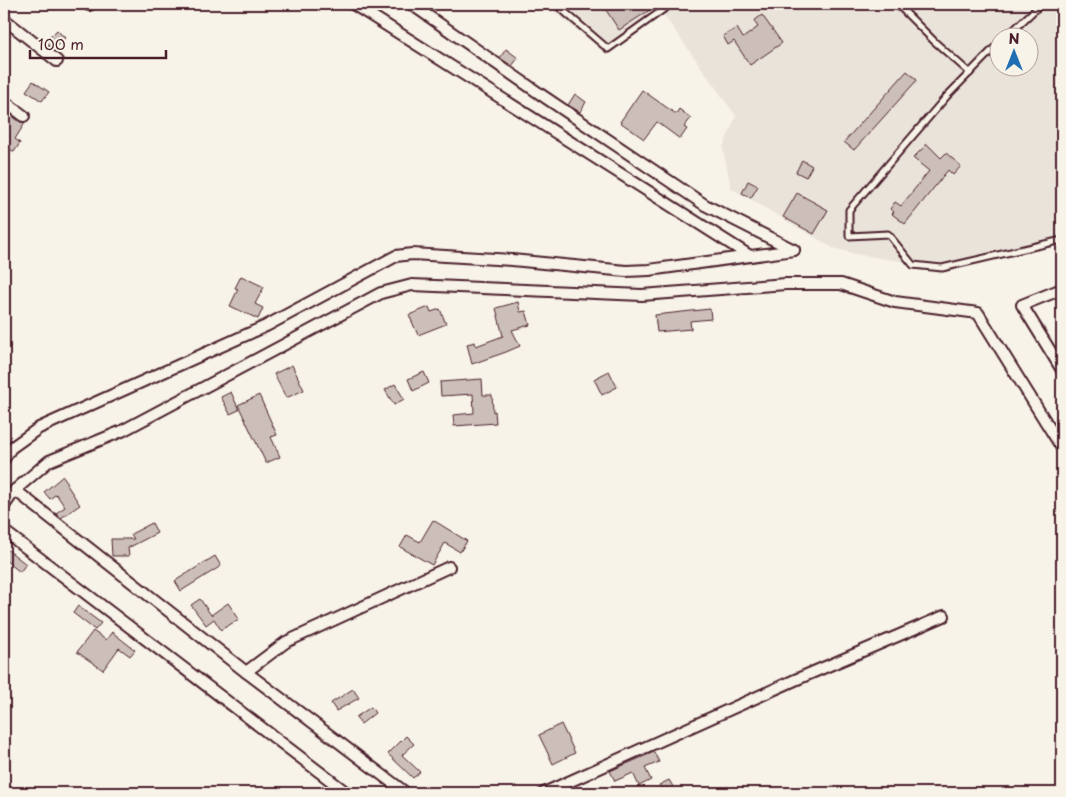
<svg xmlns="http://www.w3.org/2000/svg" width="1066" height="797" viewBox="0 0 1066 797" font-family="'Playpen Sans',sans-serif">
	<rect width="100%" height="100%" fill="#f7f3e8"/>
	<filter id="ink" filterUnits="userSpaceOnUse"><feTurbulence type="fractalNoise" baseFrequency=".02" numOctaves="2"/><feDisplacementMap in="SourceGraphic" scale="10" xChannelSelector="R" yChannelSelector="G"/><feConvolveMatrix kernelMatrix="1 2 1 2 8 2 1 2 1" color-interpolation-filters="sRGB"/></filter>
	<g filter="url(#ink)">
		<!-- built -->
		<path fill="#eae3da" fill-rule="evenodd" d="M 545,4 L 1062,4 L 1062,240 L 1001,251 L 951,267 L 938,267 L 855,254 L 833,248 L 731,188 L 723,148 L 736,116 L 661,11 L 600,49 ZM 998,38 L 1028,38 L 1028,68 L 998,68 Z"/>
		<!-- building -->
		<g fill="#ccbfb9" stroke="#4a1f2b">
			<polygon points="610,4 659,4 619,30 604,7"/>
			<polygon points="762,15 782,43 750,65 734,41 728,45 723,36 737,28 743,38 758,27 754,21"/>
			<polygon points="57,30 65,38 53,49 45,42"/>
			<polygon points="506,49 518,58 512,66 500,58"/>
			<polygon points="907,71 917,80 854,150 844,142"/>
			<polygon points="33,81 49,92 42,101 26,91"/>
			<polygon points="642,90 676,114 679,109 691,118 684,127 687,129 680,139 657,122 644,139 620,122"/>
			<polygon points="575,94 586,102 580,112 568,105"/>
			<polygon points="11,115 20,122 25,123 15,139 20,143 14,152 4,145 4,126"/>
			<polygon points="927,144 941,158 946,153 961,166 953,175 948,170 905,224 892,214 894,212 890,209 895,202 901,206 929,171 913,158"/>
			<polygon points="802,160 812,166 806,177 796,172"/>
			<polygon points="748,181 758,186 751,198 742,193"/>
			<polygon points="797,193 828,210 814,234 783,217"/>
			<polygon points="241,276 264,287 255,304 263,308 258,319 230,306 238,289 235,288"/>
			<polygon points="518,302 520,312 526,311 530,325 512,330 520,346 506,352 472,364 467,344 475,342 476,346 503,336 496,308"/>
			<polygon points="429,307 431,312 440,309 446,324 418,335 409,315"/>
			<polygon points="710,309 711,319 690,321 691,329 657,332 655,315"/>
			<polygon points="292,365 304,390 286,398 274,374"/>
			<polygon points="609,371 617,387 602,395 594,379"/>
			<polygon points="424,372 429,383 413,391 408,379"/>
			<polygon points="482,379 483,395 492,395 493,412 495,411 496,423 454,426 453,415 474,413 473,394 441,396 440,382"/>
			<polygon points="395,384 404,399 394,405 385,390"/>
			<polygon points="231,392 239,410 230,414 221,397"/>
			<polygon points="259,395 277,435 271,437 280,457 266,463 238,405"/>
			<polygon points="63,476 68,483 67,485 80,505 61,518 56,513 65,507 56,494 50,499 44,492"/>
			<polygon points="433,520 467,541 460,552 445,543 432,565 400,547 407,535 420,542"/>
			<polygon points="152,523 157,533 128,548 129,556 112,556 111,539 134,539 131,534"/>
			<polygon points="4,547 26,564 20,572 4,559"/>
			<polygon points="215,556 221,566 181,591 175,581"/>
			<polygon points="200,599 211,615 228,603 239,619 221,630 214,619 206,625 191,605"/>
			<polygon points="78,606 101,623 95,630 73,613"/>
			<polygon points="93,631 106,640 112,632 135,650 130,656 119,648 103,670 77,652"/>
			<polygon points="353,689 359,698 336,711 331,703"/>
			<polygon points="371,707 375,713 361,724 356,717"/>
			<polygon points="561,724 575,753 553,764 539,735"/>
			<polygon points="406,736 414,744 402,755 420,772 413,778 388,754"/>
			<polygon points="654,752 659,762 645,768 651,780 639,786 633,773 615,781 610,771"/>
			<polygon points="669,780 675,790 669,793 664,793 659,785"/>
		</g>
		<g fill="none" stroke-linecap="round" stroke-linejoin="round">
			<defs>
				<g id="service">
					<polyline points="563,4 559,7 608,49 671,4"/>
					<polyline points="897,4 935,42 970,73"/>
					<polyline points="1005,38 1041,4"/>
					<polyline points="998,44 947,96 849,210 849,236 888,234 913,265 942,268 1062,240"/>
				</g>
				<g id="minor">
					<polyline points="87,4 89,5"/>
					<polyline points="353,4 750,256"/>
					<polyline points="411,4 543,96 705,205 794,250"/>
					<polyline points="4,19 57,61"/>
					<polyline points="4,101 24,116"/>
					<polyline points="1062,289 1022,305 1062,370"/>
					<polyline points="4,459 11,448 39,428 266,326 396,256 412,254 512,260 626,271 649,270 794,250"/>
					<polyline points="15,490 246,672 406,793"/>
					<polyline points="4,506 15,490 49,461 122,431 381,293 412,285 642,295 786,284 841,284 895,302 978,313 1062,448"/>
					<polyline points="4,531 347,793"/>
					<polyline points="246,672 286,642 449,567"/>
					<polyline points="544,793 795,680 944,616"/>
				</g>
			</defs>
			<!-- service casing -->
			<use href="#service" stroke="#4a1f2b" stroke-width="9"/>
			<!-- minor casing -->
			<use href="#minor" stroke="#4a1f2b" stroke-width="14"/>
			<!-- service -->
			<use href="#service" stroke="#f7f3e8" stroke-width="5"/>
			<!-- minor -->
			<use href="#minor" stroke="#f7f3e8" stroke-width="10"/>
		</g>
	</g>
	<!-- margin -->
	<rect width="1066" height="797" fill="none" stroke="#f7f3e8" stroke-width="20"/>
	<rect x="10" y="10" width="1046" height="777" fill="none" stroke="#4a1f2b" stroke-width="2" filter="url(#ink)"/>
	<!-- north arrow -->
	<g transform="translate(1014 52)"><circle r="24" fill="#f7f3e8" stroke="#b29e9c"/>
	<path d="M0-4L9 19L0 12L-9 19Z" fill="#1f6fb2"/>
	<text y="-8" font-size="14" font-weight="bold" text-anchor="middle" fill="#4a1f2b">N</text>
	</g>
	<!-- scale -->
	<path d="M30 50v8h136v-8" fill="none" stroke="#4a1f2b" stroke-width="2.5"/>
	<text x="38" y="50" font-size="15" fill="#4a1f2b" stroke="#f7f3e8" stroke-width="4" paint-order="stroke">100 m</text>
</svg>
